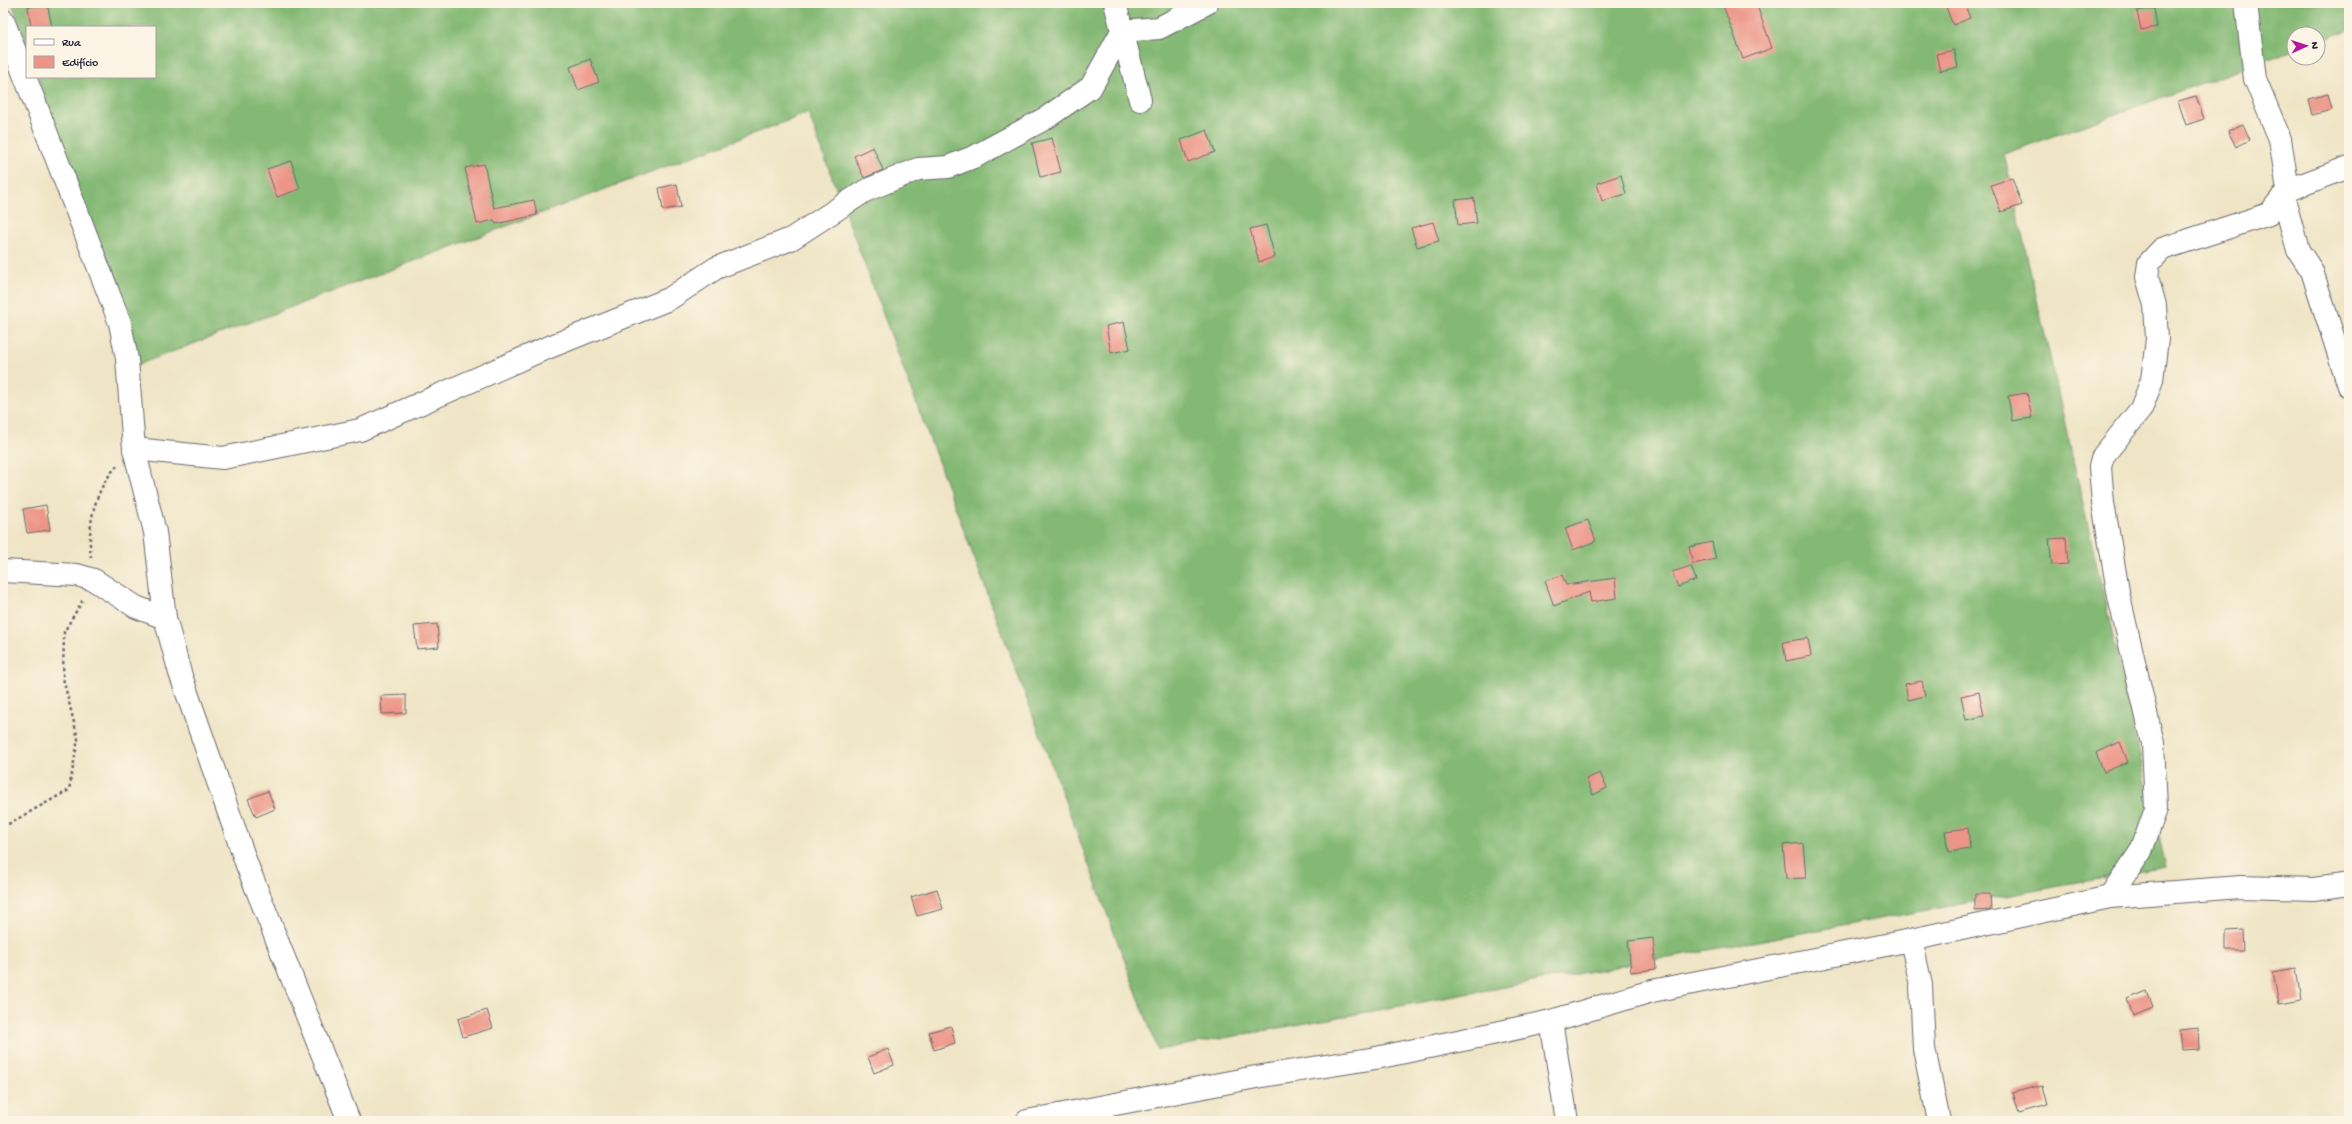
<svg xmlns="http://www.w3.org/2000/svg" width="2352" height="1124" viewBox="0 0 2352 1124" font-family="'Gochi Hand',sans-serif">
	<rect width="100%" height="100%" fill="#fcf5e5"/>
	<filter id="ink" filterUnits="userSpaceOnUse"><feTurbulence type="fractalNoise" baseFrequency=".025" numOctaves="2"/><feDisplacementMap in="SourceGraphic" scale="8" xChannelSelector="R" yChannelSelector="G"/><feConvolveMatrix kernelMatrix="1 2 1 2 8 2 1 2 1" color-interpolation-filters="sRGB"/></filter>
	<filter id="wash" filterUnits="userSpaceOnUse"><feTurbulence type="fractalNoise" baseFrequency=".012" numOctaves="4" result="noise"/><feDisplacementMap in="SourceGraphic" scale="16" xChannelSelector="R" yChannelSelector="G"/><feGaussianBlur stdDeviation="0.9" result="paint"/><feColorMatrix in="noise" values="0 0 0 0 0 0 0 0 0 0 0 0 0 0 0 0 0 1.4 0 .05"/><feComposite in="paint" operator="in"/></filter>
	<g filter="url(#wash)">
		<rect width="100%" height="100%" fill="#efe5c6"/>
		<!-- forest -->
		<polygon fill="#84b975" stroke="#536e58" points="12,3 2349,3 2349,30 2318,41 2318,34 2294,34 2294,50 2004,154 2165,867 1158,1050 808,113 137,365 38,77 155,77 155,27 27,27 27,46"/>
		<g id="blocks">
			<!-- building -->
			<g fill="#ec9486">
				<polygon points="47,3 52,27 31,27 28,7"/>
				<polygon points="1722,3 1756,3 1772,48 1743,59"/>
				<polygon points="1955,3 1964,3 1970,18 1953,25 1946,7"/>
				<polygon points="2154,8 2157,27 2141,30 2137,11"/>
				<polygon points="1954,50 1958,67 1940,71 1936,54"/>
				<polygon points="590,59 599,82 578,90 570,67"/>
				<polygon points="2328,94 2332,110 2312,115 2308,99"/>
				<polygon points="2196,96 2204,119 2186,125 2178,101"/>
				<polygon points="2243,124 2250,140 2236,147 2228,131"/>
				<polygon points="1207,130 1215,152 1188,162 1181,140"/>
				<polygon points="1052,138 1061,172 1040,177 1032,143"/>
				<polygon points="873,147 883,170 864,178 854,156"/>
				<polygon points="291,161 300,189 277,197 267,169"/>
				<polygon points="484,164 494,208 534,200 537,215 496,224 494,220 477,224 465,168"/>
				<polygon points="1621,175 1626,194 1602,201 1597,183"/>
				<polygon points="2012,178 2022,205 2001,212 1991,185"/>
				<polygon points="677,184 681,207 663,210 659,188"/>
				<polygon points="1474,198 1477,223 1458,225 1455,200"/>
				<polygon points="1433,222 1439,241 1417,247 1411,228"/>
				<polygon points="1266,225 1275,257 1259,262 1250,229"/>
				<polygon points="1124,322 1130,349 1111,353 1106,326"/>
				<polygon points="2027,393 2032,418 2012,421 2008,396"/>
				<polygon points="46,505 50,530 27,533 23,509"/>
				<polygon points="1588,520 1596,541 1573,550 1565,528"/>
				<polygon points="2066,538 2068,564 2052,565 2049,539"/>
				<polygon points="1712,542 1716,559 1693,564 1689,547"/>
				<polygon points="1691,566 1696,580 1678,587 1672,572"/>
				<polygon points="1562,575 1566,585 1615,578 1617,598 1591,602 1589,592 1554,606 1545,581"/>
				<polygon points="437,624 439,647 417,649 414,626"/>
				<polygon points="1808,638 1811,656 1786,661 1783,642"/>
				<polygon points="1922,681 1925,696 1908,700 1905,684"/>
				<polygon points="1979,692 1984,716 1966,720 1961,696"/>
				<polygon points="406,695 406,713 382,714 381,696"/>
				<polygon points="2120,742 2128,762 2104,772 2096,753"/>
				<polygon points="1600,773 1607,788 1593,795 1586,779"/>
				<polygon points="268,791 275,809 256,817 248,799"/>
				<polygon points="1968,828 1970,849 1948,852 1945,831"/>
				<polygon points="1803,843 1806,878 1786,879 1783,845"/>
				<polygon points="937,889 943,909 917,916 911,897"/>
				<polygon points="1975,894 1990,894 1991,910 1975,911"/>
				<polygon points="2243,930 2244,950 2226,950 2226,931"/>
				<polygon points="1653,938 1656,969 1631,972 1628,941"/>
				<polygon points="2296,968 2301,1000 2279,1004 2273,972"/>
				<polygon points="2147,991 2153,1008 2133,1016 2127,999"/>
				<polygon points="487,1010 493,1028 463,1037 458,1019"/>
				<polygon points="951,1026 955,1043 934,1050 929,1032"/>
				<polygon points="2198,1028 2199,1049 2182,1050 2180,1030"/>
				<polygon points="888,1049 894,1065 874,1073 868,1057"/>
				<polygon points="2042,1085 2047,1104 2018,1112 2012,1093"/>
			</g>
		</g>
	</g>
	<g filter="url(#ink)">
		<use href="#blocks" fill-opacity="0" stroke="#6a666c" stroke-width="1"/>
		<g fill="none" stroke-linecap="round" stroke-linejoin="round">
			<defs>
				<g id="street">
					<polyline points="1115,3 1140,100"/>
					<polyline points="2246,3 2255,79 2280,139 2288,190"/>
					<polyline points="3,20 120,323 127,359 134,449 155,532 165,618 180,673 247,865 349,1121"/>
					<polyline points="2283,196 2298,250 2312,271 2349,386"/>
					<polyline points="134,449 223,458 360,430 542,350 669,299 716,268 791,239 865,191 918,169 948,167 976,156 1046,118 1091,87 1122,31 1159,28 1207,3"/>
					<polyline points="3,571 77,575 94,580 136,607 165,618"/>
					<polyline points="2110,897 2141,851 2156,809 2153,743 2119,597 2103,503 2100,467 2103,456 2141,409 2152,380 2157,339 2155,305 2147,277 2149,263 2162,249 2269,214 2288,190 2349,167"/>
					<polyline points="1911,940 1921,985 1924,1049 1939,1121"/>
					<polyline points="1551,1021 1567,1121"/>
					<polyline points="1027,1121 1256,1077 1376,1058 1482,1036 1551,1021 1652,991 1911,940 2110,897 2240,887 2314,889 2349,884"/>
				</g>
			</defs>
			<!-- street casing -->
			<use href="#street" stroke="#6a666c" stroke-width="24"/>
			<!-- path -->
			<g stroke="#6a666c" stroke-width="2.5" stroke-dasharray="3 3" stroke-linecap="butt">
				<path d="M 91,558 C 87,526 94,490 117,466"/>
				<polyline points="3,827 69,790 78,739 63,678 64,632 84,598"/>
			</g>
			<!-- street -->
			<use href="#street" stroke="#fff" stroke-width="22"/>
		</g>
	</g>
	<!-- margin -->
	<rect width="2352" height="1124" fill="none" stroke="#fcf5e5" stroke-width="16"/>
	<!-- legend -->
	<rect x="26" y="26" width="130" height="52" fill="#fcf5e5" stroke="#a5a1a1"/>
	<rect x="34" y="39" width="20" height="6" fill="#ffffff" stroke="#a5a1a1"/>
	<text x="62" y="46" font-size="12" fill="#22223b">Rua</text>
	<rect x="34" y="56" width="20" height="12" fill="#ec9486" stroke="#a5a1a1"/>
	<text x="62" y="66" font-size="12" fill="#22223b">Edifício</text>
	<!-- north arrow -->
	<g transform="translate(2306 46) rotate(87)"><circle r="19" fill="#fcf5e5" stroke="#a5a1a1"/>
	<path d="M0-3L7 15L0 10L-7 15Z" fill="#b5179e"/>
	<text y="-6" font-size="11" font-weight="bold" text-anchor="middle" fill="#22223b">N</text>
	</g>
</svg>
